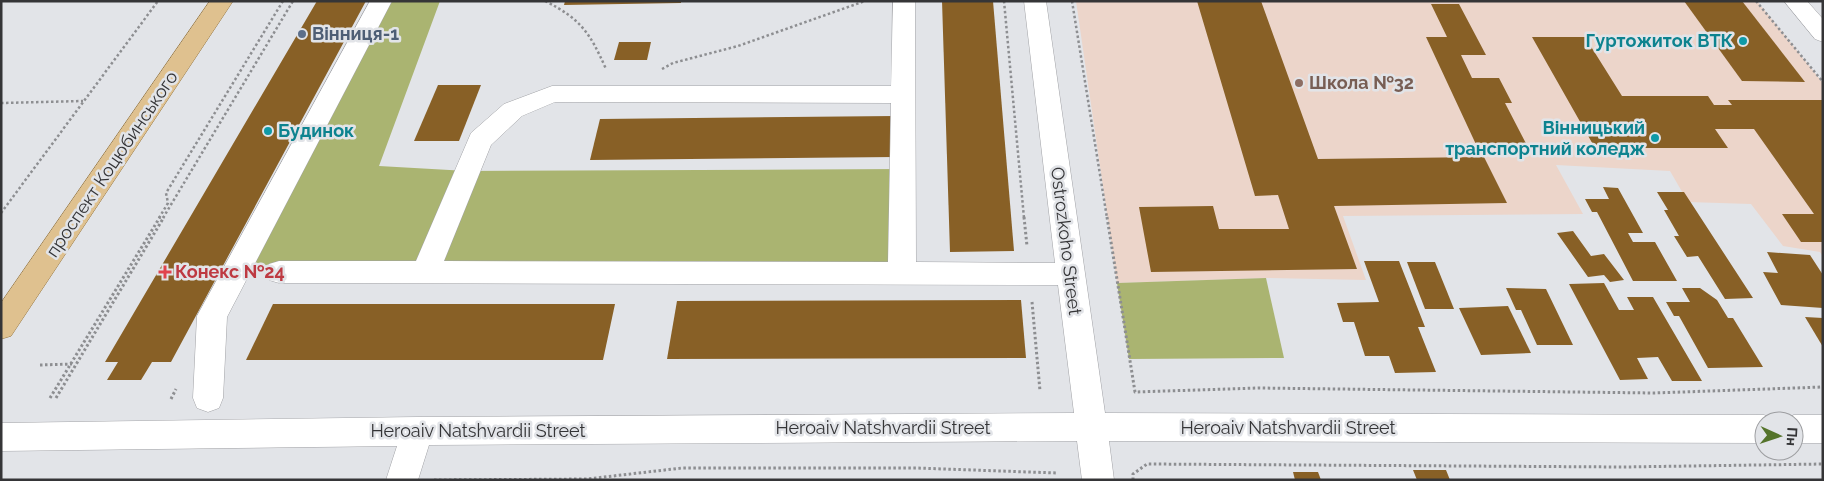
<svg xmlns="http://www.w3.org/2000/svg" width="1824" height="481" viewBox="0 0 1824 481" font-family="Raleway,sans-serif">
	<rect width="100%" height="100%" fill="#e2e4e8"/>
	<!-- education -->
	<polygon fill="#ecd5ca" points="1076,1 1757,1 1823,83 1823,257 1820,252 1783,246 1751,204 1688,202 1670,171 1556,165 1583,214 1343,216 1366,280 1266,278 1117,283"/>
	<!-- forest -->
	<g fill="#aab471">
		<polygon points="381,1 440,1 379,166 467,171 903,169 902,267 238,268"/>
		<polygon points="1266,278 1284,358 1129,359 1117,283"/>
	</g>
	<!-- building -->
	<g fill="#886026">
		<polygon points="317,1 366,1 171,362 152,362 141,380 107,380 118,362 105,362"/>
		<polygon points="565,1 681,1 681,3 564,5"/>
		<polygon points="942,1 993,1 1014,251 950,252"/>
		<polygon points="1197,1 1261,1 1318,159 1484,157 1507,203 1334,206 1357,269 1151,272 1139,207 1213,206 1219,229 1289,229 1278,195 1255,196"/>
		<polygon points="1684,1 1742,1 1805,82 1742,81"/>
		<polygon points="1431,4 1459,4 1486,55 1461,55 1472,78 1499,78 1512,103 1505,103 1531,153 1480,153 1426,37 1447,37"/>
		<polygon points="1532,37 1585,37 1622,96 1708,96 1714,105 1732,105 1728,100 1822,100 1823,242 1801,242 1782,214 1814,214 1754,129 1715,129 1728,148 1595,148"/>
		<polygon points="619,42 651,42 647,60 614,60"/>
		<polygon points="438,85 481,85 459,141 414,141"/>
		<polygon points="895,116 895,157 590,160 600,119"/>
		<polygon points="1603,187 1618,188 1643,233 1628,233 1633,242 1655,242 1677,281 1633,281 1597,212 1592,212 1585,199 1609,199"/>
		<polygon points="1657,192 1684,192 1753,298 1725,299 1698,256 1687,257 1674,236 1679,236 1664,210 1668,210"/>
		<polygon points="1573,231 1591,256 1604,254 1624,280 1610,282 1604,275 1588,277 1557,233"/>
		<polygon points="1767,252 1810,255 1823,275 1823,308 1781,305 1763,272 1778,273"/>
		<polygon points="1364,261 1399,261 1425,327 1418,327 1436,372 1395,373 1389,356 1365,356 1354,322 1343,322 1337,303 1379,302"/>
		<polygon points="1407,262 1435,262 1454,309 1425,309"/>
		<polygon points="1604,283 1619,310 1634,310 1627,297 1653,297 1702,381 1672,381 1658,357 1637,358 1648,379 1620,380 1569,284"/>
		<polygon points="1506,288 1546,289 1573,345 1537,345 1521,310 1516,310"/>
		<polygon points="1682,288 1700,288 1717,300 1728,318 1733,318 1763,367 1708,368 1679,316 1674,316 1666,302 1690,302"/>
		<polygon points="1021,300 1026,358 667,359 677,301"/>
		<polygon points="273,304 615,304 603,360 246,360"/>
		<polygon points="1508,306 1531,353 1481,355 1459,308"/>
		<polygon points="1805,317 1823,318 1823,347"/>
		<polygon points="1413,470 1446,470 1450,480 1417,480"/>
		<polygon points="1293,472 1318,472 1321,480 1295,480"/>
	</g>
	<g fill="none" stroke-linecap="round" stroke-linejoin="round">
		<defs>
			<g id="minor">
				<polygon points="370,1 392,1 227,317 223,398 219,408 208,412 197,408 193,398 197,316"/>
				<path d="M 893,1 L 915,1 L 916,262 L 1055,263 L 1024,1 L 1046,1 L 1105,413 L 1764,415 L 1776,421 L 1764,421 L 1764,443 L 1109,441 L 1114,480 L 1082,480 L 1077,441 L 429,445 L 418,480 L 386,480 L 397,446 L 1,451 L 1,423 L 417,417 L 1074,413 L 1058,285 L 279,283 L 269,280 L 265,272 L 269,264 L 279,261 L 416,261 L 471,133 L 504,104 L 552,86 L 891,86 ZM 555,102 L 891,103 L 888,262 L 444,261 L 491,145 L 522,116 Z"/>
				<polygon points="1784,1 1807,1 1823,19 1823,42 1815,39"/>
				<polygon points="1794,415 1823,415 1823,443 1794,443 1794,421 1782,421"/>
			</g>
			<polygon id="major" points="210,1 233,1 11,336 1,339 1,303"/>
		</defs>
		<!-- minor casing -->
		<use href="#minor" stroke="#a1a2a6" stroke-width="1"/>
		<!-- major casing -->
		<use href="#major" stroke="#95753f" stroke-width="1"/>
		<!-- path-far1 -->
		<g stroke="#8d8e91" stroke-width="2.5" stroke-dasharray="2.5 2.5" stroke-linecap="butt">
			<path d="M 545,1 C 581,19 590,33 606,69"/>
			<polyline points="1004,1 1024,218"/>
			<polyline points="1072,1 1107,218"/>
			<polyline points="1756,1 1823,82"/>
			<polyline points="662,69 673,63 738,46 865,1"/>
			<polyline points="1,103 83,101"/>
			<polyline points="1,213 158,1"/>
			<polyline points="159,218 168,203 166,193 283,1"/>
			<polyline points="163,218 293,1"/>
		</g>
		<!-- path -->
		<g stroke="#8d8e91" stroke-width="3" stroke-dasharray="2.5 2.5" stroke-linecap="butt">
			<polyline points="1024,217 1027,246"/>
			<polyline points="1107,217 1135,392 1259,388 1654,393 1823,387"/>
			<polyline points="1032,302 1040,391"/>
			<polyline points="40,365 72,364"/>
			<polyline points="50,398 160,217"/>
			<polyline points="56,398 164,217"/>
			<polyline points="171,399 176,389"/>
			<polyline points="434,480 587,479 682,468 916,468 1057,473"/>
			<polyline points="1133,480 1133,474 1147,464 1623,467 1823,464"/>
		</g>
		<!-- minor -->
		<use href="#minor" fill="#fff" fill-rule="evenodd"/>
		<!-- major -->
		<use href="#major" fill="#dfc18f" fill-rule="evenodd"/>
	</g>
	<!-- markers -->
	<circle fill="#5c6f8a" stroke="#e2e4e8" stroke-width="2" cx="302" cy="34" r="5"/>
	<g fill="#0f9aa8" stroke="#e2e4e8" stroke-width="2">
		<circle cx="1743" cy="41" r="5"/>
		<circle cx="268" cy="131" r="5"/>
		<circle cx="1655" cy="138" r="5"/>
	</g>
	<circle fill="#8d6e63" stroke="#e2e4e8" stroke-width="2" cx="1299" cy="83" r="5"/>
	<path fill="#e0444e" stroke="#e2e4e8" stroke-width="2" d="M162.5 264.5h5v5h5v5h-5v5h-5v-5h-5v-5h5z"/>
	<g text-anchor="middle" stroke-width="5" stroke-linejoin="round" paint-order="stroke">
		<!-- service labels -->
		<g font-size="18" font-weight="bold" fill="#4e5e75" stroke="#e2e4e8" text-anchor="start">
			<text x="312" y="40">Вінниця-1</text>
		</g>
		<!-- culture labels -->
		<g font-size="18" font-weight="bold" fill="#0d838f" stroke="#e2e4e8" text-anchor="end">
			<text x="1733" y="47">Гуртожиток ВТК</text>
			<text x="1645" y="134">Вінницький<tspan x="1645" dy="21">транспортний коледж</tspan></text>
			<text x="278" y="137" text-anchor="start">Будинок</text>
		</g>
		<!-- education labels -->
		<g font-size="18" font-weight="bold" fill="#785e54" stroke="#e2e4e8" text-anchor="start">
			<text x="1309" y="89">Школа №32</text>
		</g>
		<!-- street labels -->
		<g font-size="18" fill="#353537" stroke="#e2e4e8">
			<text transform="translate(112 164) rotate(-56)" y="6">проспект Коцюбинського</text>
			<text transform="translate(1066 241) rotate(83)" y="6">Ostrozkoho Street</text>
			<text x="883" y="434">Heroaiv Natshvardii Street</text>
			<text x="1288" y="434">Heroaiv Natshvardii Street</text>
			<text x="478" y="437">Heroaiv Natshvardii Street</text>
		</g>
		<!-- health labels -->
		<g font-size="18" font-weight="bold" fill="#be3a42" stroke="#e2e4e8" text-anchor="start">
			<text x="175" y="278">Конекс №24</text>
		</g>
	</g>
	<!-- border -->
	<rect width="1824" height="481" fill="none" stroke="#353537" stroke-width="5"/>
	<!-- north arrow -->
	<g transform="translate(1779 436) rotate(93)"><circle r="24" fill="#e2e4e8" stroke="#9d9ea1"/>
	<path d="M0-4L9 19L0 12L-9 19Z" fill="#55742b"/>
	<text y="-8" font-size="14" font-weight="bold" text-anchor="middle" fill="#353537">Пн</text>
	</g>
</svg>
